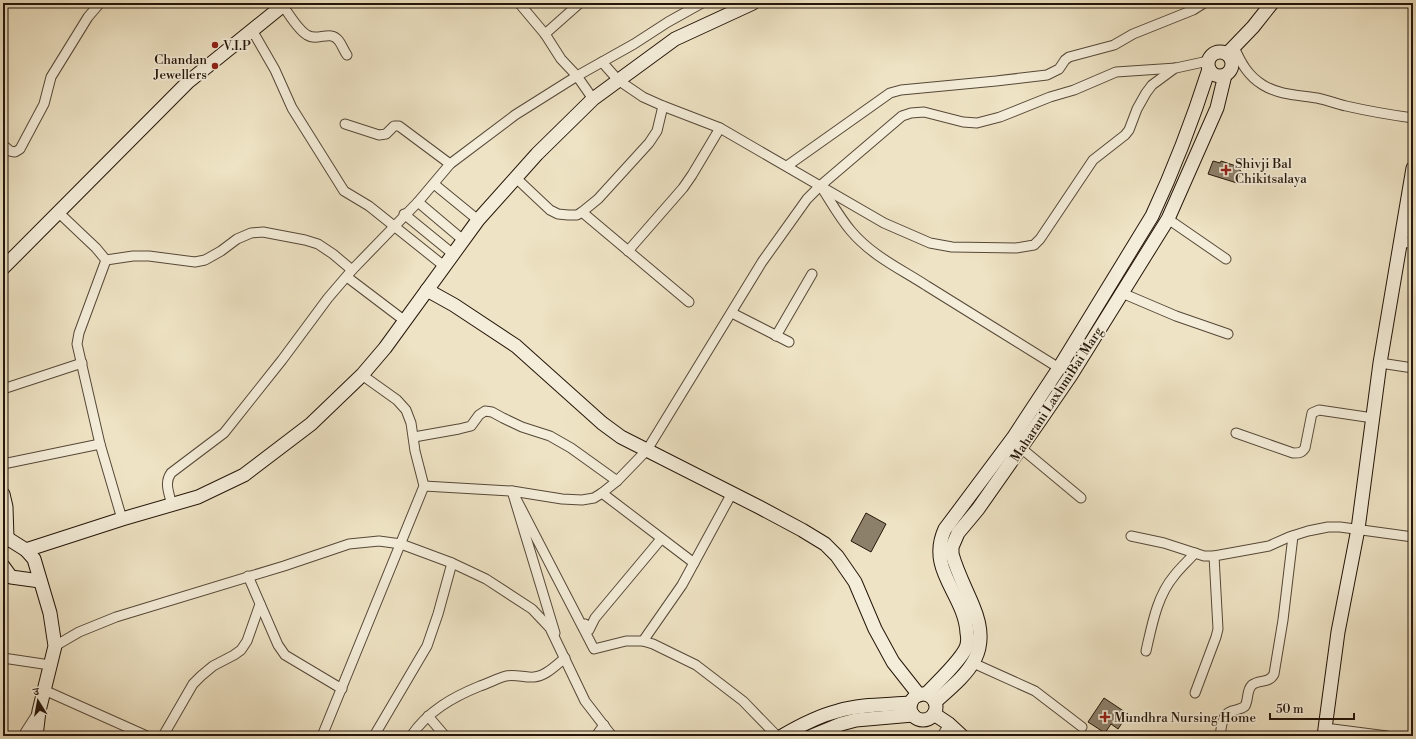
<svg xmlns="http://www.w3.org/2000/svg" width="1416" height="739" viewBox="0 0 1416 739" font-family="'Libre Bodoni','Noto Serif Devanagari',serif">
	<rect width="100%" height="100%" fill="#eee3c4"/>
	<filter id="stains"><feTurbulence type="fractalNoise" baseFrequency=".005" numOctaves="4"/><feColorMatrix values="0 0 0 0 .2 0 0 0 0 .09 0 0 0 0 .02 0 0 0 .5 -.17"/></filter>
	<radialGradient id="worn" r=".72"><stop offset=".6" stop-color="#630" stop-opacity="0"/><stop offset="1" stop-color="#630" stop-opacity=".3"/></radialGradient>
	<!-- building -->
	<g fill="#8d806a" stroke="#241509">
		<polygon points="1213,161 1220,163 1221,161 1239,167 1238,169 1241,171 1237,183 1208,174"/>
		<polygon points="866,513 886,524 871,552 851,541"/>
		<polygon points="1104,698 1128,714 1118,729 1111,724 1105,733 1088,722"/>
	</g>
	<g fill="none" stroke-linecap="round" stroke-linejoin="round">
		<defs>
			<g id="street">
				<polyline points="519,3 545,34 561,59 577,76 593,99"/>
				<path d="M 283,6 C 289,14 298,30 307,35 C 318,42 330,29 339,41 C 342,45 344,51 347,55"/>
				<polyline points="252,30 275,70 292,108 344,191 369,206 444,266"/>
				<polyline points="545,34 580,3"/>
				<path d="M 1234,47 C 1241,63 1248,76 1263,85 C 1279,95 1299,95 1317,98 C 1327,100 1337,104 1346,106 C 1368,111 1391,115 1413,118"/>
				<polyline points="602,62 618,80 643,97 663,106 720,128 884,223 930,243 952,247 1016,248 1034,245 1040,239 1093,160 1125,135 1129,130 1137,109 1146,93 1152,85 1175,68"/>
				<polyline points="345,124 379,135 386,134 394,126 399,126 450,164"/>
				<polyline points="3,145 10,151 15,152 20,149 44,104 51,77 88,17 100,3"/>
				<polyline points="787,166 890,93 901,90 996,81 1047,75 1059,69 1065,60 1069,57 1114,45 1133,34 1193,10 1204,3"/>
				<polyline points="516,178 550,210 558,214 568,215 577,215 582,212 598,199 649,143 657,131 663,106"/>
				<polyline points="434,184 478,220"/>
				<path d="M 822,188 C 831,202 840,218 851,231 C 872,256 901,269 927,286 C 971,313 1015,341 1059,368"/>
				<polyline points="418,202 463,240"/>
				<polyline points="58,212 96,248 106,260 79,333 77,344 100,444 122,519"/>
				<polyline points="582,212 689,302"/>
				<polyline points="404,214 453,254"/>
				<polyline points="1168,219 1226,259"/>
				<polyline points="1400,241 1413,244"/>
				<polyline points="628,251 683,188 692,175 720,128"/>
				<polyline points="106,260 133,256 149,256 195,262 205,260 221,251 237,239 251,233 263,232 305,240 318,244 333,254 352,270"/>
				<polyline points="347,277 405,321"/>
				<polyline points="1122,293 1176,316 1228,334"/>
				<polyline points="732,313 789,342"/>
				<polyline points="776,336 812,274"/>
				<polyline points="1380,363 1413,368"/>
				<polyline points="3,389 82,363"/>
				<path d="M 1236,433 L 1293,453 C 1299,453 1302,453 1305,448 L 1312,413 L 1319,410 L 1373,418"/>
				<polyline points="414,437 459,429 471,426 479,415 485,411 492,412 503,418 522,427 550,436 571,448 617,481"/>
				<polyline points="1021,448 1081,498"/>
				<polyline points="3,464 100,444"/>
				<polyline points="424,486 512,491 562,499 582,500 594,498 602,493 617,481 647,450 762,262 807,199 820,186 902,116 911,113 924,112 963,122 977,123 1000,117 1050,97 1074,90 1116,72 1176,68 1208,61"/>
				<polyline points="602,493 694,563"/>
				<path d="M 172,505 C 169,493 164,483 171,473 L 224,433 L 282,360 L 328,298 L 352,270 L 418,202 L 450,164 L 515,115 L 577,76 L 634,44 L 668,22 L 702,3"/>
				<polyline points="1131,536 1164,543 1204,556 1214,556 1269,546 1289,537 1308,531 1328,527 1340,527 1413,537"/>
				<polyline points="248,576 278,645 285,655 342,689"/>
				<polyline points="585,624 589,630 595,618 661,539"/>
				<polyline points="555,633 512,491 594,649 626,641 643,641 653,644 696,665 743,701 777,736"/>
				<polyline points="643,641 682,585 732,493"/>
				<polyline points="55,646 79,632 116,617 284,566 349,544 379,541 401,544 452,563 486,579 532,609 550,628 585,701 612,736"/>
				<path d="M 1146,651 C 1152,625 1157,596 1174,576 C 1180,568 1188,561 1195,553"/>
				<polyline points="3,658 50,665"/>
				<polyline points="973,663 1035,691 1082,727"/>
				<polyline points="44,690 147,736"/>
				<polyline points="1195,693 1216,637 1218,629 1214,556"/>
				<polyline points="428,716 445,736"/>
				<polyline points="1325,728 1387,736"/>
				<polyline points="23,736 37,714"/>
				<polyline points="163,736 193,684 201,676 213,666 234,655 241,650 247,641 260,604"/>
				<polyline points="322,736 424,486 415,451 411,423 406,410 397,400 362,375"/>
				<polyline points="374,736 427,646 438,614 452,563"/>
				<path d="M 411,736 C 428,711 453,697 480,686 C 489,683 498,678 506,676 C 516,674 525,678 534,677 C 546,676 556,665 565,658"/>
				<polyline points="596,736 604,725"/>
				<polyline points="942,736 949,724"/>
				<path d="M 1220,736 C 1222,723 1222,712 1236,710 C 1239,709 1243,708 1245,706 C 1249,699 1246,691 1252,685 C 1259,679 1269,684 1274,674 L 1283,620 L 1293,536"/>
			</g>
			<g id="secondary">
				<circle cx="1220" cy="64" r="12"/>
				<polyline points="1227,54 1253,27 1272,3"/>
				<polyline points="3,268 188,82 286,3"/>
				<polyline points="427,290 454,305 516,346 602,423 621,437 759,507 802,530 825,544 837,556 855,582 875,629 893,662 919,695"/>
				<polyline points="3,494 6,507 7,538 3,543"/>
				<polyline points="7,538 26,550 34,559 50,613 55,646 39,711 36,736"/>
				<polyline points="26,550 122,519 198,497 244,475 311,424 362,375 385,348 478,220 537,154 593,99 675,39 753,3"/>
				<polyline points="3,566 11,577 40,581"/>
				<path d="M 926,694 C 937,683 960,661 966,648 C 968,643 968,638 967,633 C 965,594 926,570 945,529 L 1013,438 L 1059,368 L 1152,216 C 1174,169 1193,119 1209,69"/>
				<circle cx="923" cy="707" r="13"/>
				<path d="M 935,702 C 969,672 993,653 973,606 C 966,589 957,572 952,554 L 952,547 L 958,533 L 978,509 L 1041,419 L 1071,375 L 1168,219 L 1217,108 L 1225,75"/>
				<polyline points="934,714 949,724 962,736"/>
				<path d="M 782,736 C 799,726 818,716 838,711 C 861,704 887,705 911,703"/>
				<polyline points="812,736 841,724 856,720 913,715"/>
				<polyline points="1324,736 1338,632 1358,529 1380,363 1413,168"/>
			</g>
		</defs>
		<!-- street casing -->
		<use href="#street" stroke="#564838" stroke-width="11"/>
		<!-- secondary casing -->
		<use href="#secondary" stroke="#241509" stroke-width="15"/>
		<!-- street -->
		<use href="#street" stroke="#f4edd9" stroke-width="9"/>
		<!-- secondary -->
		<use href="#secondary" stroke="#f4edd9" stroke-width="13"/>
	</g>
	<!-- markers -->
	<g fill="#8f2418" stroke="#f4edd9" stroke-width="1.5">
		<circle cx="215" cy="45" r="4"/>
		<circle cx="215" cy="66" r="4"/>
		<path d="M1224 164h4v4h4v4h-4v4h-4v-4h-4v-4h4z"/>
		<path d="M1103 711h4v4h4v4h-4v4h-4v-4h-4v-4h4z"/>
	</g>
	<g text-anchor="middle" stroke-width="3.5" stroke-linejoin="round" paint-order="stroke">
		<!-- poi labels -->
		<g font-size="13" fill="#241509" stroke="#f4edd9" text-anchor="start">
			<text x="223" y="50">V.I.P</text>
			<text x="207" y="64" text-anchor="end">Chandan<tspan x="207" dy="15">Jewellers</tspan></text>
			<text x="1235" y="168">Shivji Bal<tspan x="1235" dy="15">Chikitsalaya</tspan></text>
			<text x="1114" y="722">Mundhra Nursing Home</text>
		</g>
		<!-- street labels -->
		<g font-size="13" fill="#241509" stroke="#f4edd9">
			<text transform="translate(1056 394) rotate(-57)" y="5">Maharani LaxhmiBai Marg</text>
		</g>
	</g>
	<!-- margin -->
	<rect width="1416" height="739" fill="none" stroke="#eee3c4" stroke-width="16"/>
	<rect x="4" y="4" width="1408" height="731" fill="none" stroke="#241509" stroke-width="2"/>
	<rect x="8" y="8" width="1400" height="723" fill="none" stroke="#241509"/>
	<!-- north arrow -->
	<g transform="translate(38 701) rotate(349)" stroke="#f4edd9" stroke-width="3" paint-order="stroke">
	<path d="M0-3L7 15L0 10L-7 15Z" fill="#241509"/>
	<text y="-6" font-size="11" font-weight="bold" text-anchor="middle" fill="#241509">उ</text>
	</g>
	<!-- scale -->
	<path d="M1270 713v6h84v-6" fill="none" stroke="#241509" stroke-width="2"/>
	<text x="1276" y="713" font-size="12" fill="#241509" stroke="#f4edd9" stroke-width="3" paint-order="stroke">50 m</text>
	<rect width="100%" height="100%" filter="url(#stains)"/>
	<rect width="100%" height="100%" fill="url(#worn)"/>
</svg>
